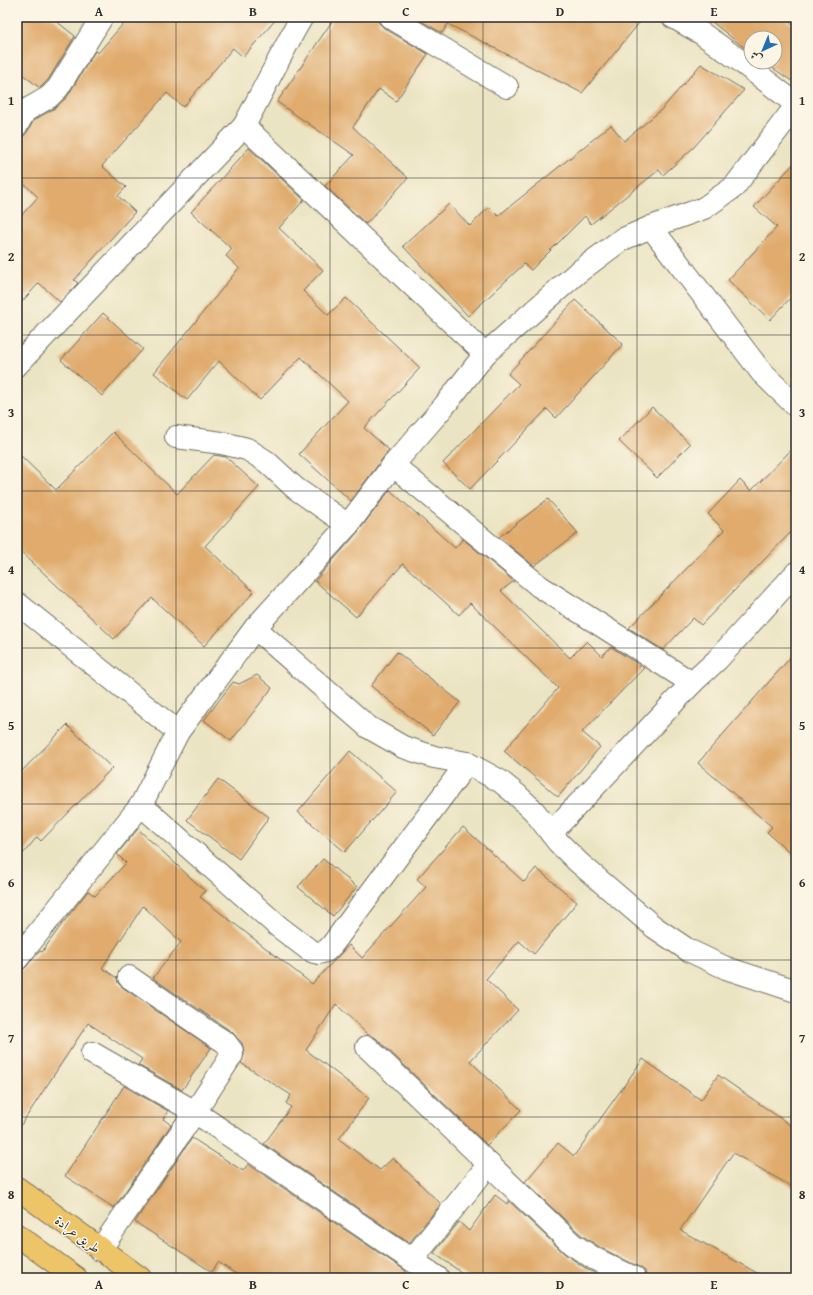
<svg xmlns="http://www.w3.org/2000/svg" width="813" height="1295" viewBox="0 0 813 1295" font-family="'Gentium Book Plus',Amiri,serif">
	<rect width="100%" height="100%" fill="#fcf5e5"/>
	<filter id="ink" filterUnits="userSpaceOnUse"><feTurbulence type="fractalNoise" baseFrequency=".025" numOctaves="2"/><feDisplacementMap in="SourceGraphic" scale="8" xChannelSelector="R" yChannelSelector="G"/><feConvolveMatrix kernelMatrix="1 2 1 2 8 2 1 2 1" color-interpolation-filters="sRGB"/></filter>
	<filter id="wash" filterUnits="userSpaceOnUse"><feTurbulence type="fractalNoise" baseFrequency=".012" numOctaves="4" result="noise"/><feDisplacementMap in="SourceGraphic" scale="16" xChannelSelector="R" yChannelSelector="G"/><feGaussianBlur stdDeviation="0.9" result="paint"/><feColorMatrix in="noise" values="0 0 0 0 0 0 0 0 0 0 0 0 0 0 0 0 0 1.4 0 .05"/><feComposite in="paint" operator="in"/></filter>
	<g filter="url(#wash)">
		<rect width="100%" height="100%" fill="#ebe4c2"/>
		<g id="blocks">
			<!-- building -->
			<g fill="#e0ab6d">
				<polygon points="24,17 51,17 75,36 48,80 40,88 17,70 17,26"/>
				<polygon points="129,17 278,17 243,57 233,48 183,107 167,93 102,166 126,187 118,196 135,212 74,280 78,283 60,302 39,283 17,307 17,220 38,197 17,177 17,137 24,136 28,131 34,120 55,108 67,97 95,51 98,53"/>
				<polygon points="335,17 378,17 379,23 384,28 428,54 396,101 379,89 353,127 408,178 366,224 325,186 354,155 277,102"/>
				<polygon points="414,17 644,17 582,93 448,24 442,33"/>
				<polygon points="706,17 781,17 796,27 796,84 767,64 766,65 762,62 775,62 775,38 751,38 751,53"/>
				<polygon points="701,64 744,90 694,147 663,175 659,170 591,224 585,216 531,270 524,264 468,316 403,246 449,204 470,226 489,207 498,216 611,125 624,141 661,110"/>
				<polygon points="249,148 304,200 279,228 323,270 303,291 328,315 346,298 420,368 364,428 389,450 351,501 299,454 348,401 301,357 260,400 219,361 187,400 154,373 239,268 226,256 232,249 191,212"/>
				<polygon points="796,161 796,292 770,320 728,280 777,227 754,207"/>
				<polygon points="575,300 623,344 556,418 547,409 470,489 443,463 519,384 508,374"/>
				<polygon points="103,313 143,349 102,396 61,360"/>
				<polygon points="652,407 690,444 657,478 619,441"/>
				<polygon points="113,432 177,494 214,455 226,457 259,487 205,546 254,592 204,646 152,598 114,639 17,548 17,452 56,490"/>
				<polygon points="796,445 796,527 701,625 693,618 663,650 629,628 724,530 708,514 740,480 751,491"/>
				<polygon points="390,490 455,548 463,539 514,581 501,591 570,658 587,641 602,656 611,647 644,668 582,732 600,747 558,797 504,751 558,688 470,603 459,615 403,564 356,617 315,581 357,533"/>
				<polygon points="548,499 578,533 534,566 499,537"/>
				<polygon points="796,651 796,858 767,832 772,827 698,763"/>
				<polygon points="397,652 460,702 433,735 371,686"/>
				<polygon points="257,675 272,688 231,741 204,720 233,682 239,684"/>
				<polygon points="67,725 112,768 41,841 37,837 17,861 17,776"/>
				<polygon points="350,751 397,792 345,852 298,812"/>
				<polygon points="218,779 269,817 239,859 187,820"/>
				<polygon points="463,827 524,882 536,868 577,902 534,954 519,941 486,979 518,1010 470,1061 521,1110 487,1145 376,1038 368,1035 336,1004 306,1050 369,1098 339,1139 380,1170 393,1158 441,1204 409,1243 264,1144 291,1107 286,1103 291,1095 241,1063 244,1055 244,1051 242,1043 232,1032 153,978 181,942 143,906 102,968 117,978 118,983 122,987 211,1048 182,1090 138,1065 142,1059 88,1023 17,1131 17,971 22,970 26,967 40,951 42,952 62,924 88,891 95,896 126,863 117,854 138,829 205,891 200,897 312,984 349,945 362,958 426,887 417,879"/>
				<polygon points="323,859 357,887 333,916 298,887"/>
				<polygon points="643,1059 701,1100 718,1075 796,1129 796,1189 733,1153 680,1230 766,1278 646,1278 645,1271 639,1267 601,1248 580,1234 525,1182 558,1143 574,1156"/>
				<polygon points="124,1086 168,1111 163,1119 171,1125 114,1208 65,1176"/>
				<polygon points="192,1138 243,1171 248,1164 406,1271 402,1278 242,1278 218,1262 212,1272 135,1222"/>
				<polygon points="495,1195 507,1204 509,1201 565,1254 588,1270 605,1278 469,1278 434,1253 459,1222 469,1231"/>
			</g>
		</g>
	</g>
	<g filter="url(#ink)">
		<use href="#blocks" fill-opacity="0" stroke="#6e6c60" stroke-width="1"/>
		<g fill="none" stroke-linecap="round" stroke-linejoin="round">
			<defs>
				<g id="minor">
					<polyline points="302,17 295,29 244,126 485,354"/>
					<polyline points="390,17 507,87"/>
					<polyline points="673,17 701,33 739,60 796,104"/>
					<polyline points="17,125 25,111 49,97 58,88 102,17"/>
					<polyline points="651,227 762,373 796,406"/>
					<polyline points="17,365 244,126"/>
					<polyline points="176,437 222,443 247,449 267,462 295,488 348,525"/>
					<polyline points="393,465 539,586 692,683"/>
					<polyline points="17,603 178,732"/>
					<polyline points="255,628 368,727 403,747 434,757 467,763 500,781 516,794 534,811 558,842 578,862 654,927 688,950 726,968 796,991"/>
					<polyline points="141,805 279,927 308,949 314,952 319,953 326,951 332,945 467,763"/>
					<polyline points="551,833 692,683 717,660 796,573"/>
					<polyline points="17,959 141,805 178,732 255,628 348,525 393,465 445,405 485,354 577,273 621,240 651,227 704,208 734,187 796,106"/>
					<polyline points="367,1047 572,1244 595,1259 634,1278"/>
					<polyline points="92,1053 195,1112 438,1278"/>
					<polyline points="100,1250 195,1112 232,1055 232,1051 225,1042 212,1034 129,977"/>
					<polyline points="412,1260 489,1164"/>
				</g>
				<g id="major">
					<polyline points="17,1188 140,1278"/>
					<polyline points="17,1235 76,1278"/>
				</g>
			</defs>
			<!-- minor casing -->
			<use href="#minor" stroke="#6e6c60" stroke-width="24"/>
			<!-- major casing -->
			<use href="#major" stroke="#6e6c60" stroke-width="24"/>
			<!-- minor -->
			<use href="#minor" stroke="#fff" stroke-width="22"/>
			<!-- major -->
			<use href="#major" stroke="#eec469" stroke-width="22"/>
		</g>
	</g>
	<!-- grid -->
	<path fill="none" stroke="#2b2b2b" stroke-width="1" stroke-opacity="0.55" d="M 176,17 L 176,1278M 330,17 L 330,1278M 483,17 L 483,1278M 637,17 L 637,1278M 17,178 L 796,178M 17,335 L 796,335M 17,491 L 796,491M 17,648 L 796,648M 17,804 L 796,804M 17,960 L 796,960M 17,1117 L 796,1117"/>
	<g text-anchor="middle" stroke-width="3" stroke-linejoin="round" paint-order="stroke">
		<!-- street labels -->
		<g font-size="13" fill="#2b2b2b" stroke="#fcf5e5">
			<text transform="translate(78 1234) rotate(37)" y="5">طريق عرادة</text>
		</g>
	</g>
	<!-- margin -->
	<rect width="813" height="1295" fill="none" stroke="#fcf5e5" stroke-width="44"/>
	<!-- north arrow -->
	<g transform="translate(763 50) rotate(224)"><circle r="19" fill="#fcf5e5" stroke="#a8a49b"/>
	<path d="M0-3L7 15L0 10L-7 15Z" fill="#1f6fb2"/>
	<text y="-6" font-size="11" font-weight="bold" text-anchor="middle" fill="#2b2b2b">ش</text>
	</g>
	<rect x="22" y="22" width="769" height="1251" fill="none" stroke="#2b2b2b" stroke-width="1.5"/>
	<g font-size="13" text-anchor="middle" font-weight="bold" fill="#2b2b2b">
		<text x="99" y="16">A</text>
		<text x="253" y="16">B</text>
		<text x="406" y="16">C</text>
		<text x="560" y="16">D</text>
		<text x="714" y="16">E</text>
		<text x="11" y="105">1</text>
		<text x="802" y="105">1</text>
		<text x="11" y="261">2</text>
		<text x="802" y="261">2</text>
		<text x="11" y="417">3</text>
		<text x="802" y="417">3</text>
		<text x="11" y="574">4</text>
		<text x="802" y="574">4</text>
		<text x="11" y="730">5</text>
		<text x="802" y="730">5</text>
		<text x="11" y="887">6</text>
		<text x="802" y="887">6</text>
		<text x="11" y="1043">7</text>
		<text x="802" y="1043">7</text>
		<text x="11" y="1199">8</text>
		<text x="802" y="1199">8</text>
		<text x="99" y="1289">A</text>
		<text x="253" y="1289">B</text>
		<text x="406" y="1289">C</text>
		<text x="560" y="1289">D</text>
		<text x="714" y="1289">E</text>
	</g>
</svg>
